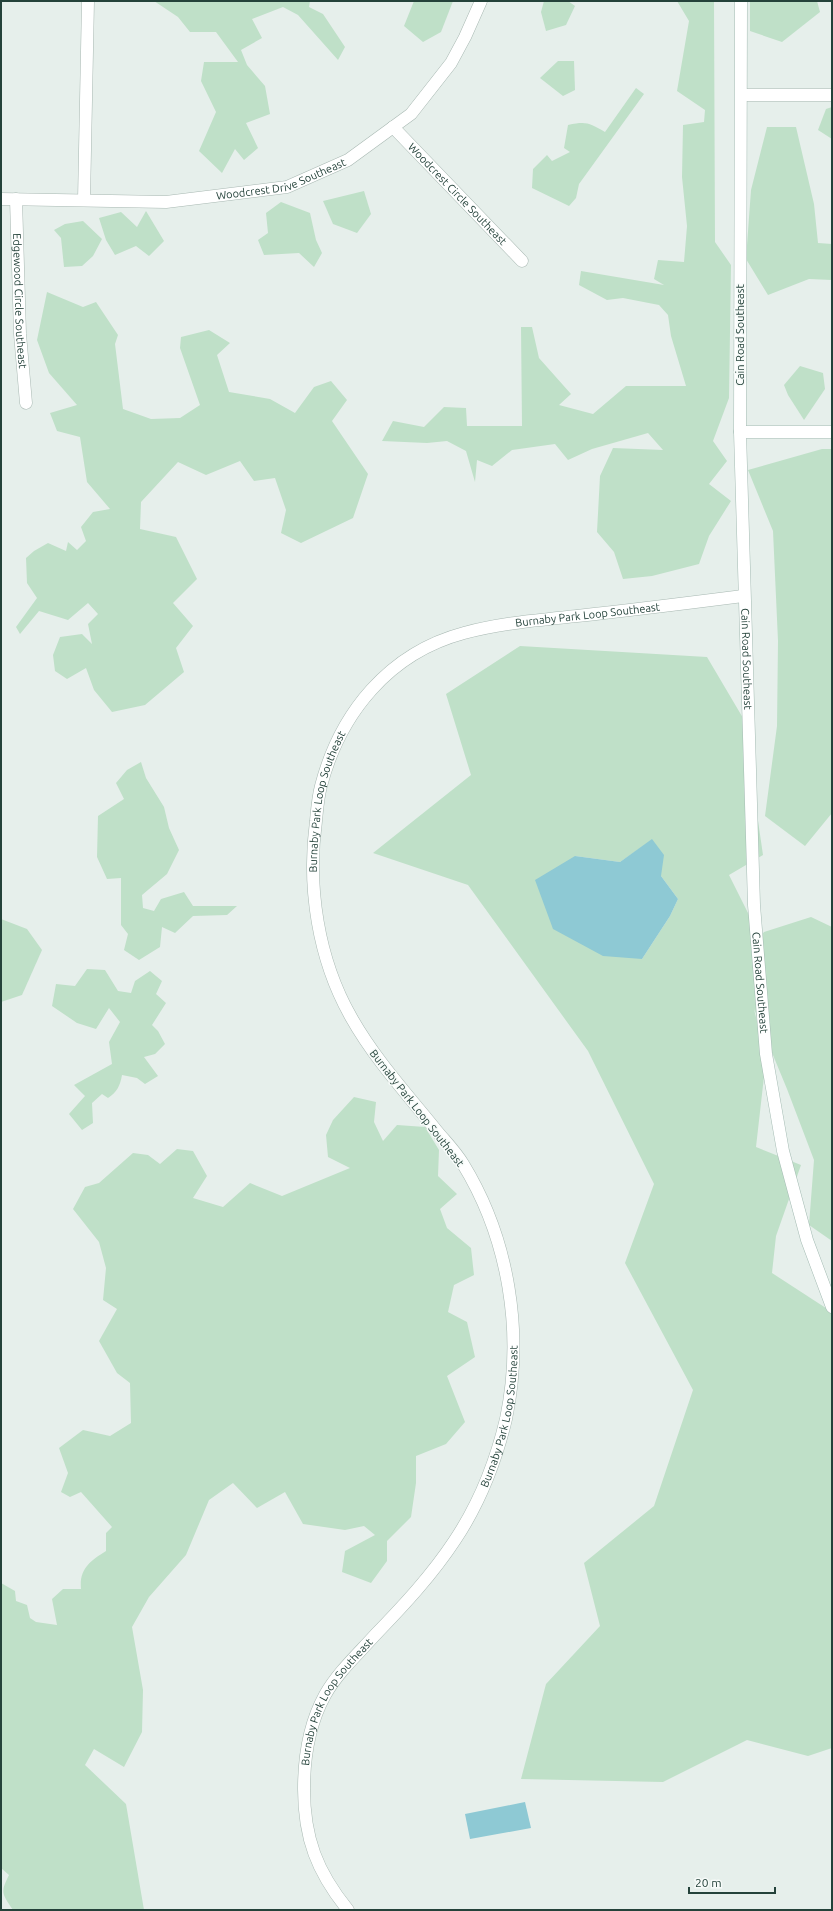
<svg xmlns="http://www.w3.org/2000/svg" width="833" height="1911" viewBox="0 0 833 1911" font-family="Ubuntu,sans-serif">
	<rect width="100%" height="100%" fill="#e6efeb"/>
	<!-- green -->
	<g fill="#bfe0c8" fill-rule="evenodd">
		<polygon points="154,1 310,1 309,7 323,14 345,47 338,60 298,15 283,7 252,19 262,38 241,50 247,65 265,86 270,114 246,123 258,148 244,160 235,149 222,173 199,151 216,112 201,81 204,62 238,62 216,32 190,32 178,17"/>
		<polygon points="414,1 453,1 441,32 423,42 404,26"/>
		<polygon points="544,1 568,1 575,6 566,25 546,31 541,12"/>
		<polygon points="677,1 714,1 715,242 731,265 729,398 713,441 727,461 709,484 731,501 709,536 699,564 652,576 623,579 614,552 597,532 600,476 613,448 663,450 648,433 592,449 568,460 555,444 512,450 492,466 477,460 475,482 466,451 447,441 427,443 382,441 393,421 424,427 444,407 466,408 467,426 522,426 521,327 532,327 539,358 571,394 559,405 593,414 626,386 686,386 671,336 668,315 659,305 623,298 607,300 579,285 581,271 664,285 654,279 658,260 684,262 687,226 682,177 683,125 704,122 705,110 677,91 689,21"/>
		<polygon points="750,1 817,1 820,12 782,42 750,31"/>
		<polygon points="558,61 574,61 575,90 563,96 540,78"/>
		<path d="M 636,88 L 644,94 L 579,184 L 576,198 L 569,206 L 532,188 L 533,169 L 547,155 L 552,161 L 570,152 L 564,148 L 568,125 C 587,121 589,123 605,132 Z"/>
		<polygon points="832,107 832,139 818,130 826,109"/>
		<polygon points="767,127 796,127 814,204 818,243 832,244 832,280 809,279 768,295 746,259 751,190"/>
		<polygon points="364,191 371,214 357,233 333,224 323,201"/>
		<polygon points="281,202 310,213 316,240 322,253 314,267 299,253 264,255 258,240 268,233 266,213"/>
		<polygon points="146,211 164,241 149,256 136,246 115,255 106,240 99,218 121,212 137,227"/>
		<polygon points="83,221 102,239 93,256 82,266 64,267 61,238 54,230 65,224"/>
		<polygon points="47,292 83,307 96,302 118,335 115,344 123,409 151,419 180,418 200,405 180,348 181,337 209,330 230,343 217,355 229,392 270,399 295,413 314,387 331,381 347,400 332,421 368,474 353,518 301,543 281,533 286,510 275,478 254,481 240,461 206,475 178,462 141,502 140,529 176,537 197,579 173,603 193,626 176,648 184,672 145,705 112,712 94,690 86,668 67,679 55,671 53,655 60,637 82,634 92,644 88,624 98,614 88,603 68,620 39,611 20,634 16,627 37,598 27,583 26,558 34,551 48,543 66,551 68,542 77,550 86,541 81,527 93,512 110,509 87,482 80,437 57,431 50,413 77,405 49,373 37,340"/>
		<polygon points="800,366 823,373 825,389 804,420 788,395 784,385"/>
		<polygon points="822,449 832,449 832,813 805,846 765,816 777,726 778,641 773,531 748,470"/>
		<path d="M 520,646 L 707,657 L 743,718 L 763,855 L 729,875 L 760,937 L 764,932 L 811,917 L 832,927 L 832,1241 L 809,1225 L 814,1160 L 787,1089 L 754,1009 L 766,1059 L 756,1147 L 801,1165 L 776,1236 L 772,1273 L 832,1312 L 832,1748 L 808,1756 L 747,1740 L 663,1782 L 521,1779 L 546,1684 L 600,1626 L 584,1563 L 654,1506 L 693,1390 L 625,1263 L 654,1184 L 588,1051 L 468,885 L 373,853 L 471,775 L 446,694 ZM 652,840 L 661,876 L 678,899 L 670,916 L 642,959 L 575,856 L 620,862 Z"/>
		<polygon points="141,762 146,778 164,807 169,828 179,850 167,874 142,895 143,908 154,911 161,899 184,892 193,906 237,906 227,915 193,916 175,933 162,927 160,947 139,960 124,950 128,934 121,925 121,878 107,879 97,857 98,816 124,799 116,783 127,770"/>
		<polygon points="1,919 27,929 42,950 22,995 1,1002"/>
		<path d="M 87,969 L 105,970 L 118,991 L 131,993 L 135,981 L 150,971 L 162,981 L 156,994 L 166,1003 L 152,1025 L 158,1031 L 165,1044 L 155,1054 L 144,1057 L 158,1076 L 145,1084 L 137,1078 L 122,1075 C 120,1086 117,1092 108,1098 L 102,1094 L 92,1103 L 93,1123 L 82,1130 L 69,1114 L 85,1096 L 74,1085 L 112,1064 L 109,1042 L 120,1022 L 109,1008 L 96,1029 L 77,1023 L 52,1006 L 56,984 L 75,986 Z"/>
		<path d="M 354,1097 L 376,1102 L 374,1122 L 383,1141 L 397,1125 L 425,1127 L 439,1150 L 438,1176 L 457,1194 L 440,1209 L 447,1228 L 471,1248 L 474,1275 L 454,1285 L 448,1312 L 467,1322 L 475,1357 L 447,1376 L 465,1422 L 446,1444 L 416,1456 L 416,1483 L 411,1517 L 387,1541 L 387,1561 L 371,1583 L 342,1572 L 345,1551 L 375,1535 L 364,1526 L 345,1530 L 303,1524 L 285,1492 L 257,1508 L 233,1483 L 209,1500 L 186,1555 L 149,1597 L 132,1627 L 143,1690 L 142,1732 L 124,1767 L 94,1749 L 85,1765 L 126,1804 L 144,1910 L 13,1910 C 2,1893 0,1893 9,1875 L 1,1868 L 1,1583 L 15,1591 L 16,1601 L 27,1605 L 30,1618 L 36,1622 L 57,1625 L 52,1599 L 63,1589 L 81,1589 C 79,1569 90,1561 106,1551 L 106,1533 L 112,1527 L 81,1492 L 70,1497 L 61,1492 L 68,1473 L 59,1448 L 83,1430 L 110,1436 L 131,1423 L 130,1383 L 117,1373 L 99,1341 L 117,1309 L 103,1300 L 106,1268 L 99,1242 L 73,1209 L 85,1187 L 99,1183 L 133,1153 L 148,1155 L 160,1164 L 177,1149 L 193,1151 L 207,1176 L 193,1198 L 223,1207 L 250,1183 L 282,1196 L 350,1168 L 328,1157 L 326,1135 L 333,1120 Z"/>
	</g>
	<!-- water -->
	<g fill="#8ec9d4">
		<polygon points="652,839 664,855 661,876 678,899 670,916 642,959 603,956 553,929 535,880 575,856 620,862"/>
		<polygon points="525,1802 531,1828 470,1839 465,1814"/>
	</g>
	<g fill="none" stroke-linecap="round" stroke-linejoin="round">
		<defs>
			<g id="street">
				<polyline points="742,95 832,95"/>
				<path id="s1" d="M 393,127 L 522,261"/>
				<path id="s2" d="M 1,199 L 166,202 L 287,187 L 348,160 L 411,114 L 451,63 L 465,37 L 481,1"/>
				<path id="s3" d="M 16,199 L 20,334 L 26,403"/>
				<polyline points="84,200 88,1"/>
				<path id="s4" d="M 348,1910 C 317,1872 304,1838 304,1789 C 304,1757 309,1724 325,1695 C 338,1672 358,1654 375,1635 C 404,1605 432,1575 455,1540 C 479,1504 496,1461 506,1419 C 524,1333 509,1239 463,1164 C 456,1152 445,1141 436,1130 C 406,1093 374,1058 351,1017 C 318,959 307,887 316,821 C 317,810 318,797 321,786 C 340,713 389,653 464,633 C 501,623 539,620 577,616 C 633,610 688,603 743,596"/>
			</g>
			<g id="secondary">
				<path id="s5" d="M 741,1 L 740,432 L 754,905 L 766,1054 L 783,1151 L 807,1240 L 832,1307"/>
				<polyline points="740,432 832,432"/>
			</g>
		</defs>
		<!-- street casing -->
		<use href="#street" stroke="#a8b8b2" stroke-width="13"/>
		<!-- secondary casing -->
		<use href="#secondary" stroke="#a4bbb3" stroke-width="13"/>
		<!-- street -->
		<use href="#street" stroke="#fff" stroke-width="12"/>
		<!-- secondary -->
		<use href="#secondary" stroke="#fff" stroke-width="12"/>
	</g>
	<g text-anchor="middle" stroke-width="3" stroke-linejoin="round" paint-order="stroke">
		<!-- street labels -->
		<g font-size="11" fill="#24423a" stroke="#f7fbf9">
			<text dy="4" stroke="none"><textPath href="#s2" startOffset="283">Woodcrest Drive Southeast</textPath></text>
			<text dy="4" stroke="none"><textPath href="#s1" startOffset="93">Woodcrest Circle Southeast</textPath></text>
			<text dy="4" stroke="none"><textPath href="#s3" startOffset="102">Edgewood Circle Southeast</textPath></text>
			<text transform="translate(740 335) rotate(-90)" y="4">Cain Road Southeast</text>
			<text dy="4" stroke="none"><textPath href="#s4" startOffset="1596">Burnaby Park Loop Southeast</textPath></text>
			<text dy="4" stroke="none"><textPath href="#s5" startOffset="658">Cain Road Southeast</textPath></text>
			<text dy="4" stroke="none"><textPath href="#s4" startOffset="1237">Burnaby Park Loop Southeast</textPath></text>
			<text dy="4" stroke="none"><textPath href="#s5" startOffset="982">Cain Road Southeast</textPath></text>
			<text transform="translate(417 1108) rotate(52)" y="4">Burnaby Park Loop Southeast</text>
			<text dy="4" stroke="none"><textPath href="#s4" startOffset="565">Burnaby Park Loop Southeast</textPath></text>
			<text dy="4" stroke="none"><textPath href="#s4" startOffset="228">Burnaby Park Loop Southeast</textPath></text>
		</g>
	</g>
	<!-- border -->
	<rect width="833" height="1911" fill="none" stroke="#24423a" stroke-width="4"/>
	<!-- scale -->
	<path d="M689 1887v6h86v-6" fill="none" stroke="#24423a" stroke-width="2"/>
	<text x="695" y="1887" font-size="12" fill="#24423a" stroke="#f7fbf9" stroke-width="3" paint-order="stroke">20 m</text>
</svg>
